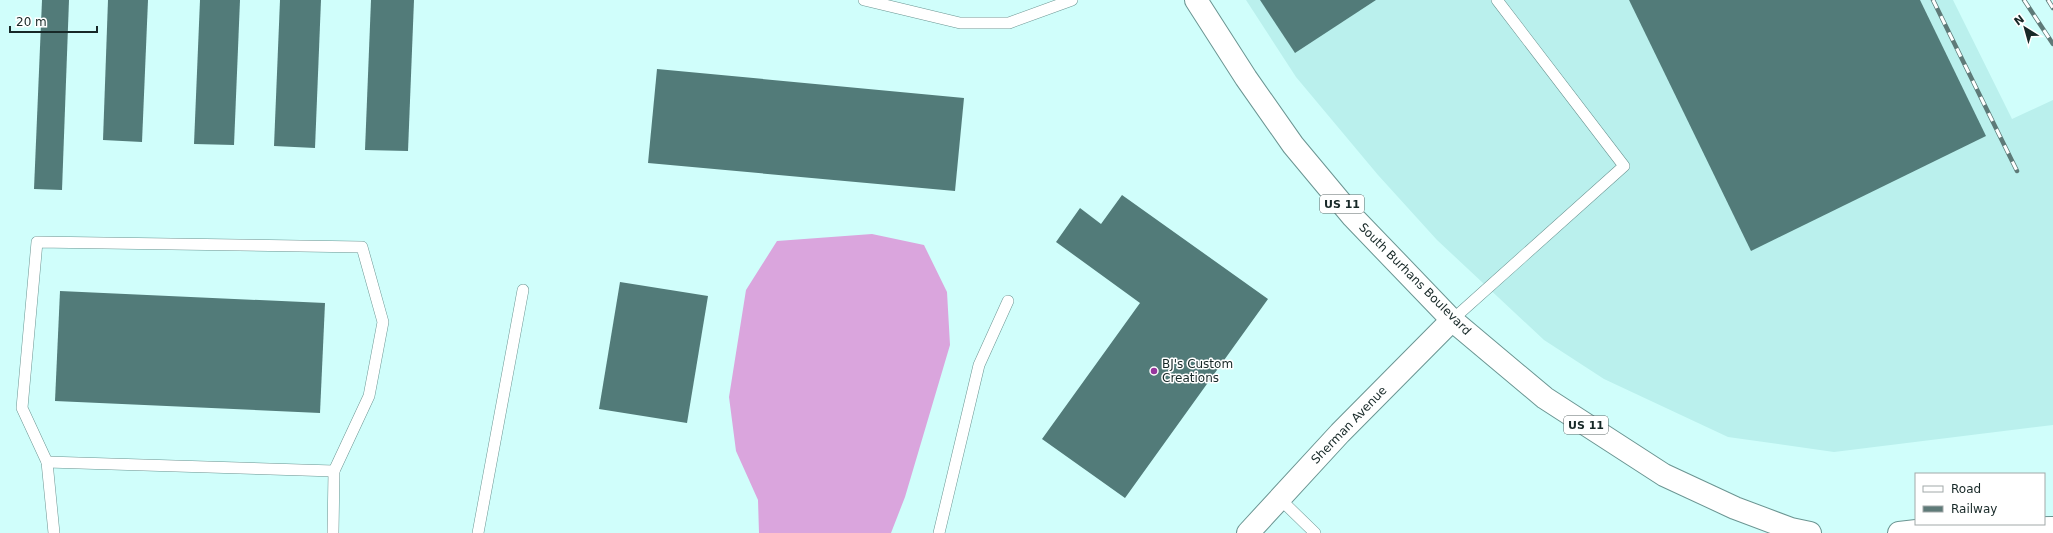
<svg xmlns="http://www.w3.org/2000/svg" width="2053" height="533" viewBox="0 0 2053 533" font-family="'DejaVu Sans',sans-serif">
	<rect width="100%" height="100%" fill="#d0fefb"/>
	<!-- built -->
	<polygon fill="#baf0ed" points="1246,0 1953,0 2012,119 2053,100 2053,425 1834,452 1728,437 1604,379 1544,340 1437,240 1378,175 1296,77"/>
	<!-- forest -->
	<polygon fill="#daa5dd" points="872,234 924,245 947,292 950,345 905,497 891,533 759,533 758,500 736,451 729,397 746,290 777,241"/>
	<!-- building -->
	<g fill="#527b79">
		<polygon points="42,0 69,0 62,190 34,189"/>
		<polygon points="108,0 148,0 142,142 103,140"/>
		<polygon points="200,0 240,0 234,145 194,144"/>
		<polygon points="280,0 321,0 315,148 274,146"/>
		<polygon points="371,0 414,0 408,151 365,150"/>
		<polygon points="1260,0 1376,0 1295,53"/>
		<polygon points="1629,0 1920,0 1986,136 1751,251"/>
		<polygon points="657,69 964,98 955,191 648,163"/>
		<polygon points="1122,195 1268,299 1125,498 1042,439 1140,303 1056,242 1080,208 1101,224"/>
		<polygon points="620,282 708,296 687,423 599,409"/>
		<polygon points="60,291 325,303 320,413 55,401"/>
	</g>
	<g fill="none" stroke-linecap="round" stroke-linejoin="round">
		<defs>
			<g id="lane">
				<polyline points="864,0 960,23 1009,23 1072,0"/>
				<polyline points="1452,320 1624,166 1497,0"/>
				<polyline points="47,462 334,471"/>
				<polyline points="1279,498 1315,533"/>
				<polyline points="54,533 47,462 22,408 37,242 362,247 383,322 369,396 334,471 333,533"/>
				<polyline points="478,533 523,290"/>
				<polyline points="939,533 979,365 1008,301"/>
			</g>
			<polyline id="street" points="1248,533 1340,433 1452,320"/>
			<g id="primary">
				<polyline points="1196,0 1246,78 1293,145 1353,217 1452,320 1545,398 1664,475 1735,508 1791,529 1810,533"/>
				<polyline points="1899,533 1934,529 2053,528"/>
			</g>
		</defs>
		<!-- lane casing -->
		<use href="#lane" stroke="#6b9592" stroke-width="12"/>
		<!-- street casing -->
		<use href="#street" stroke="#6b9592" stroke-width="24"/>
		<!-- primary casing -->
		<use href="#primary" stroke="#6b9592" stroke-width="24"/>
		<!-- lane -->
		<use href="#lane" stroke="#fff" stroke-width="11"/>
		<!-- street -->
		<use href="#street" stroke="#fff" stroke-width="22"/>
		<!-- primary -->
		<use href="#primary" stroke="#fff" stroke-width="22"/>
		<defs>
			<g id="rail">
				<polyline points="1933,0 2017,171"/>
				<polyline points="2024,0 2053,44"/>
				<polyline points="2048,0 2053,8"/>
			</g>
		</defs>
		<!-- rail casing -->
		<use href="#rail" stroke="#5e7a78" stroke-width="4.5"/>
		<!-- rail -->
		<use href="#rail" stroke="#fff" stroke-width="3" stroke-dasharray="9" stroke-linecap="butt"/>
	</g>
	<!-- markers -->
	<circle fill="#96369d" stroke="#fff" stroke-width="1.5" cx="1154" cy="371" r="4"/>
	<g text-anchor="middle" stroke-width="3" stroke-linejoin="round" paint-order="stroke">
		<!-- shield labels -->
		<g fill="#fff" stroke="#5d6868" stroke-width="1">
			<rect x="1320" y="195" width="44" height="18" rx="3"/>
			<rect x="1564" y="416" width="44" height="18" rx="3"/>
		</g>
		<g font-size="11" font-weight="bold" fill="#172827">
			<text x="1342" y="208">US 11</text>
			<text x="1586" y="429">US 11</text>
		</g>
		<!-- street labels -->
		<g font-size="12" fill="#172827" stroke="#fff">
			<text transform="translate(1415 279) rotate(45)" y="4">South Burhans Boulevard</text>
			<text transform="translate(1349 425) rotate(-46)" y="4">Sherman Avenue</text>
		</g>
		<!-- poi labels -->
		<g font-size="12" fill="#172827" stroke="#fff" text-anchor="start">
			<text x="1162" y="368">BJ's Custom<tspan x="1162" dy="14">Creations</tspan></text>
		</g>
	</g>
	<!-- legend -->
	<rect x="1915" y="473" width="130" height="52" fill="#ffffff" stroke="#a2a9a9"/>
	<rect x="1923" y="486" width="20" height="6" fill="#ffffff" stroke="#a2a9a9"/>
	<text x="1951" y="493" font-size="12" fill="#172827">Road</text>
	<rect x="1923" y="506" width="20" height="6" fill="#5e7a78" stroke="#a2a9a9"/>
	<text x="1951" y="513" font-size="12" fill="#172827">Railway</text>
	<!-- north arrow -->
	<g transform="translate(2025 28) rotate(323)" stroke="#ffffff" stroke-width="3" paint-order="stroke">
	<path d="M0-3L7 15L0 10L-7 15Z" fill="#172827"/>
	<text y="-6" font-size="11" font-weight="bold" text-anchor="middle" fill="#172827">N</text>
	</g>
	<!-- scale -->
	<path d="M10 26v6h87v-6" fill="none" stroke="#172827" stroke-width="2"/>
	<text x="16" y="26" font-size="12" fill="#172827" stroke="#ffffff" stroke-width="3" paint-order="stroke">20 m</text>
</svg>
